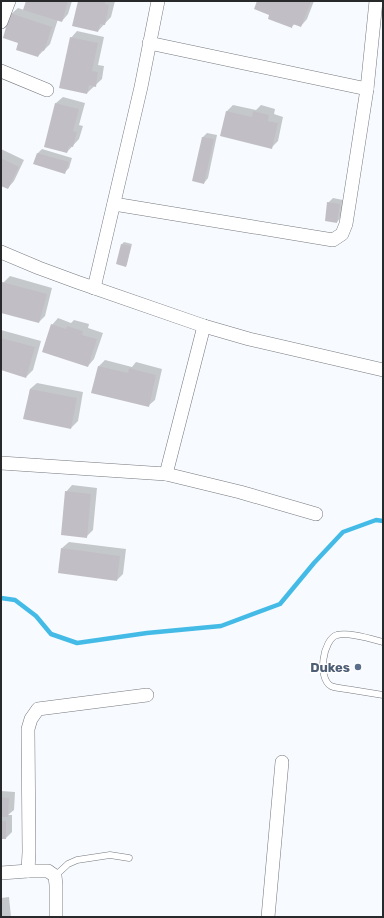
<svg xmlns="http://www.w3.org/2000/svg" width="384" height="918" viewBox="0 0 384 918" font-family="Rubik,sans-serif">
	<rect width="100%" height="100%" fill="#f7fafe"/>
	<!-- shadow -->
	<g fill="#0003">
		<polygon points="27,1 72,1 68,14 62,21 58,19 50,44 38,56 19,42 11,14 18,8 24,10"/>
		<polygon points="79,1 115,1 111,17 98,31"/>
		<polygon points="258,1 314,1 307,19 301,26 295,24 291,27 270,14"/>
		<polygon points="77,31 104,37 98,65 104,66 102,79 87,93 71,38"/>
		<polygon points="63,97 85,103 79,125 83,126 79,139 67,152 45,146 56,103"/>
		<polygon points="233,105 256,110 261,105 275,109 274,114 283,117 278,141 271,148 221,135 227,111"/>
		<polygon points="207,133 217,135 208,178 204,183 203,137"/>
		<polygon points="1,149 24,160 14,181 8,188 1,186"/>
		<polygon points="42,149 72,158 69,168 64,173 35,164 38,153"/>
		<polygon points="333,198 343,200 341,217 337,222 328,203"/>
		<polygon points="124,242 132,244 127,264 126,266 122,244"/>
		<polygon points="10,276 52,288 45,316 39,322 1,312 1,291 3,283"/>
		<polygon points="58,318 71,323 74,320 89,324 88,328 103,333 94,359 88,366 52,325"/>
		<polygon points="1,330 41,341 33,370 26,377 1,369"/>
		<polygon points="105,360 132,367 136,362 162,369 155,400 148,406 92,392 99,366"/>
		<polygon points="37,383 83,392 78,421 71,428 25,419 30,389"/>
		<polygon points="72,485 97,488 93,530 86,537 66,492"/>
		<polygon points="69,542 126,549 123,574 117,580 62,548"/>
		<polygon points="1,791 15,792 14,810 8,815 12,815 12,832 6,838 1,838"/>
		<polygon points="9,897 11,917 1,917 1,898"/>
	</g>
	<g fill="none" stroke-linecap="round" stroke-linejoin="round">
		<!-- stream -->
		<polyline stroke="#44bbe6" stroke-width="4.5" points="1,598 15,600 36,616 51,634 77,643 147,633 221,626 280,604 314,563 343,532 376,520 383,521"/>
	</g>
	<!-- building -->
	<g fill="#c1bfc5">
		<polygon points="26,1 68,1 62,22 23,10"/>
		<polygon points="78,1 105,1 105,4 109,5 105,25 100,24 98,32 72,26"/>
		<polygon points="257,1 309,1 311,2 301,27 293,24 292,28 268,19 269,15 254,9"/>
		<polygon points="10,13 52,27 44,51 41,50 38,57 16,50 18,43 3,38"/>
		<polygon points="70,37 98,43 92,71 98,72 96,87 89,85 87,94 59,88"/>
		<polygon points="55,103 79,109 73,131 77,132 73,147 69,146 67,153 44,147"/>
		<polygon points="226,111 252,117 253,111 269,115 268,121 278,123 272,149 220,136"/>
		<polygon points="202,137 214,139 204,184 192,181"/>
		<polygon points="37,153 69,162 65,174 33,164"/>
		<polygon points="1,158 19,167 8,189 1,186"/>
		<polygon points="327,202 340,204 337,223 325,221"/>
		<polygon points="121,244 131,246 126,267 116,264"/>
		<polygon points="2,282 47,294 39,323 1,313 1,287"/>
		<polygon points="51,324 66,329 67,326 83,331 82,335 97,339 88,367 42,352"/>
		<polygon points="1,338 35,347 26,378 1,370"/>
		<polygon points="98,366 128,373 129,368 156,375 149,407 91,393"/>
		<polygon points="30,389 77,398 71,429 23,419"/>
		<polygon points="65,491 91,494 87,538 61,535"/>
		<polygon points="61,548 120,556 117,581 58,573"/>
		<polygon points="1,797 9,798 8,817 1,817"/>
		<rect x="1" y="821" width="5" height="18"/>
	</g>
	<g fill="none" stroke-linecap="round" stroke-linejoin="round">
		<defs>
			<g id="lane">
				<path d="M 383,642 C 371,639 349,632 337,635 C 323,639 317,678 331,686 C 335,688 341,688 346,689 C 358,691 371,693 383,695"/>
				<polyline points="55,876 68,864 77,860 110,855 129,858"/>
			</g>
			<g id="street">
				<polyline points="1,22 9,1"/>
				<polyline points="149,43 367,89"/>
				<polyline points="1,71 47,90"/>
				<polyline points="114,204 333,240 342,234 346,224 367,89 376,1"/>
				<polyline points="1,252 39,268 77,282 204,326 249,339 383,370"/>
				<polyline points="94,288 141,87 158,1"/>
				<polyline points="1,463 166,474 204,326"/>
				<polyline points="166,474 240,492 316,514"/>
				<polyline points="28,871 29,852 28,729 31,719 38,709 147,695"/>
				<polyline points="1,873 28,871 48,871 55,876 56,885 56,917"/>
				<polyline points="268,917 282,762"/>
			</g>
		</defs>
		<!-- lane casing -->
		<use href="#lane" stroke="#75787d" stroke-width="7"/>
		<!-- street casing -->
		<use href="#street" stroke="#75787d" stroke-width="14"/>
		<!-- lane -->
		<use href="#lane" stroke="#fff" stroke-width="6"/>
		<!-- street -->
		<use href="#street" stroke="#fff" stroke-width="13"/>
	</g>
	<!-- markers -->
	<circle fill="#5c6f8a" stroke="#fff" stroke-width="1.5" cx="358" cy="667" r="4"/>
	<g text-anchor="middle" stroke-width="3" stroke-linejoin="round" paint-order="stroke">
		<!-- service labels -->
		<g font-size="13" font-weight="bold" fill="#4e5e75" stroke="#fff" text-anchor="end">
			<text x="350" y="672">Dukes</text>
		</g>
	</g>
	<!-- border -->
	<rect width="384" height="918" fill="none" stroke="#28292b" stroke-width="4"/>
</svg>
